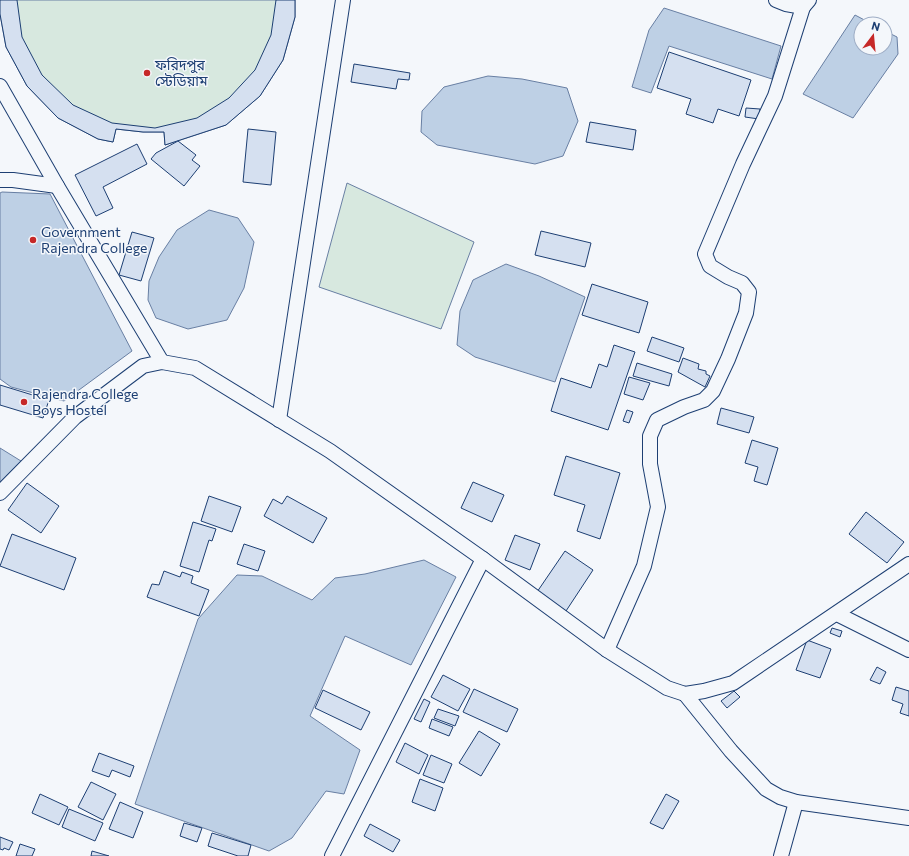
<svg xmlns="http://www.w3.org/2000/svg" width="909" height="856" viewBox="0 0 909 856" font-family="Commissioner,'Noto Sans Bengali',sans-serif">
	<rect width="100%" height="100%" fill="#f4f7fb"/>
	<!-- green -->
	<g fill="#d7e8df" stroke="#687fa3">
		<polygon points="0,0 295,0 295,17 283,60 260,96 226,125 165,145 164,132 143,132 116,129 113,142 98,139 58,118 27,86 6,47 0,14"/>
		<polygon points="347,183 474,242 441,329 319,287"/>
	</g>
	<!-- water -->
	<g fill="#bed0e5" stroke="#687fa3">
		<polygon points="664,8 781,46 772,79 669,46 651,93 632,87 649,30"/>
		<polygon points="855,15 872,24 861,24 861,48 885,48 885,31 897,37 898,54 853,118 803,94"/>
		<polygon points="488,76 522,79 567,88 578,121 563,156 535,164 437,145 421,132 422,111 444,87"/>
		<polygon points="2,192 50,194 132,351 64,401 11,387 0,379 0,193"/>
		<polygon points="209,210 238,218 254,242 244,288 227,320 188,329 156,318 148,300 149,281 159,257 177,230"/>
		<polygon points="506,264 539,276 585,297 555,382 475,357 457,345 460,311 473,280"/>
		<polygon points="0,448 21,461 0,483"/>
		<polygon points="424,560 456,577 411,665 345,636 310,716 360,750 344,794 326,791 292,838 269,851 135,804 198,619 237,575 262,576 312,600 335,578 365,574"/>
	</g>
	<!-- building -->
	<g fill="#d5e0f0" stroke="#1d3f73">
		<polygon points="0,0 17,0 22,37 42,75 73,105 112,123 155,128 197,118 229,98 255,70 271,35 276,0 295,0 295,17 283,60 260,96 226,125 165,145 164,132 143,132 116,129 113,142 98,139 58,118 27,86 6,47 0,14"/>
		<polygon points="669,52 751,80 739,116 718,109 713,123 686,114 691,99 657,88"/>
		<polygon points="354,64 410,73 409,80 398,79 396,89 351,82"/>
		<polygon points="746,108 760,109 759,119 745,117"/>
		<polygon points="590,122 636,130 633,150 586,142"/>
		<polygon points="248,129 276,132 271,185 243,182"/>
		<polygon points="178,141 196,155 192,160 200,166 184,186 151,159 156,153"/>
		<polygon points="137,144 147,164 103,187 113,208 96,216 75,175"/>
		<polygon points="541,231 591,243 585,267 535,255"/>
		<polygon points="132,232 154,238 141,281 119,275"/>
		<polygon points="592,284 648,302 639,333 582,315"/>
		<polygon points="652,337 684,348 679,362 647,351"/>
		<polygon points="614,345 635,352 608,430 551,411 561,378 591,388 599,364 607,367"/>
		<polygon points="683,358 699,364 698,369 706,371 706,374 710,376 705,387 678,372"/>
		<polygon points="637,363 672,374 669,386 633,376"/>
		<polygon points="629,377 650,383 643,400 624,394"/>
		<polygon points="0,385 49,400 43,418 0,405"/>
		<polygon points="721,408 754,417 749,433 717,424"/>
		<polygon points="627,410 633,412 629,423 623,421"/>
		<polygon points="752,440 778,448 767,485 754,481 758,467 745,463"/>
		<polygon points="566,456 620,473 600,539 577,531 585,505 554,495"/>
		<polygon points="473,482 504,495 492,522 461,508"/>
		<polygon points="27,483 59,506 41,533 8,510"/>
		<polygon points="209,496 241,507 232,532 201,521"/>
		<polygon points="287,496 327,518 313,543 264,516 273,499 282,504"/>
		<polygon points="866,512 904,542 887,563 849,534"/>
		<polygon points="193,522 216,529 212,541 209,540 199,572 180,566"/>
		<polygon points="12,534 76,558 64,590 0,566"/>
		<polygon points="515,535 540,544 530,570 505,560"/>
		<polygon points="244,544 265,551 258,571 237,564"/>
		<polygon points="565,551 593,570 566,611 537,592"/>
		<polygon points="164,571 180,577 182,572 193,576 191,583 209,590 199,616 147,597 152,584 159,585"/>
		<polygon points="832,628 842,631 840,637 830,633"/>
		<polygon points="807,640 831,649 820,678 796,670"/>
		<polygon points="877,667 886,672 880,684 870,680"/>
		<polygon points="443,675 470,689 458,711 431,697"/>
		<polygon points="896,687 909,691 909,716 900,713 903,704 892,700"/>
		<polygon points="474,689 518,709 507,732 463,712"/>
		<polygon points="323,690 370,712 361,730 315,708"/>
		<polygon points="734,691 740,697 727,708 721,701"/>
		<polygon points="424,699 430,702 421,722 414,719"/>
		<polygon points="438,709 459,716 455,726 434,718"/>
		<polygon points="432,719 453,727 449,736 429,728"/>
		<polygon points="479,731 500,744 481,776 459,763"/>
		<polygon points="405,743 428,755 419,774 396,762"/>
		<polygon points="99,753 134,766 130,777 112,770 109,777 92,771"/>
		<polygon points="431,755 452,764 444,783 423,775"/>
		<polygon points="420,779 443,788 435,811 412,802"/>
		<polygon points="91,782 116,794 103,820 78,807"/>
		<polygon points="40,794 68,807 59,825 32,813"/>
		<polygon points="666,794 679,801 663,829 650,823"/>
		<polygon points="120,802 143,812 133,838 109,829"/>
		<polygon points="69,809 103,823 95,841 62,827"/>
		<polygon points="184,823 202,828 197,842 180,836"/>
		<polygon points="370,824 400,840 393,852 364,836"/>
		<polygon points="212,833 251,845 248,856 238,856 208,846"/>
		<polygon points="0,837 13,842 9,850 4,848 3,850 0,849"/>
		<polygon points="20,844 35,849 32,856 16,856"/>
		<polygon points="92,851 109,856 91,856"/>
	</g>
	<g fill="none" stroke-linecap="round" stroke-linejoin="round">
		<defs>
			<g id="minor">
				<polyline points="776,0 786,4 803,7 809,0"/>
				<polyline points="0,86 57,186 162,362"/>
				<polyline points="0,180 13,180 57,186"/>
				<polyline points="279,420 343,0"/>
				<polyline points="0,493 75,417 143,366 162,362 195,368 330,451 483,559 607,650 667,688 685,694 704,691 733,683 909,564"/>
				<polyline points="837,614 909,650"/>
				<polyline points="607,650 644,566 658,507 650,464 650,436 657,420 684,407 704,400 713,391 728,359 746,313 749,292 742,283 728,277 710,266 705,254 743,164 775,96 803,7"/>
				<polyline points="685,694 731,751 766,789 780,797 796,802 909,818"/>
				<polyline points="332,856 483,559"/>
				<polyline points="781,856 796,802"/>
			</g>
		</defs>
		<!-- minor casing -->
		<use href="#minor" stroke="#1d3f73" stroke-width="16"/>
		<!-- minor -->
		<use href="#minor" stroke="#f4f7fb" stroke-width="14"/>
	</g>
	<!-- markers -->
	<g fill="#c62828" stroke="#f4f7fb" stroke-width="1.5">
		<circle cx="147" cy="73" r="4"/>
		<circle cx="33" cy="240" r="4"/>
		<circle cx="24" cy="402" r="4"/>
	</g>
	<g text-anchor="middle" stroke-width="3" stroke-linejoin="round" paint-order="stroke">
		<!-- poi labels -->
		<g font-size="14" fill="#1d3f73" stroke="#f4f7fb" text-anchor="start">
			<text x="155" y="70">ফরিদপুর<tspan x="155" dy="16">স্টেডিয়াম</tspan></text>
			<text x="41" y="237">Government<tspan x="41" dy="16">Rajendra College</tspan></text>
			<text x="32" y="399">Rajendra College<tspan x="32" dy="16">Boys Hostel</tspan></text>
		</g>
	</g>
	<!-- north arrow -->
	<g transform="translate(873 36) rotate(16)"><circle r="19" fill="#f4f7fb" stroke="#9eadc5"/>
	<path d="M0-3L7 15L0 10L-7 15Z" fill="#c62828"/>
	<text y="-6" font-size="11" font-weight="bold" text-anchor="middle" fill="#1d3f73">N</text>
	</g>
</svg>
